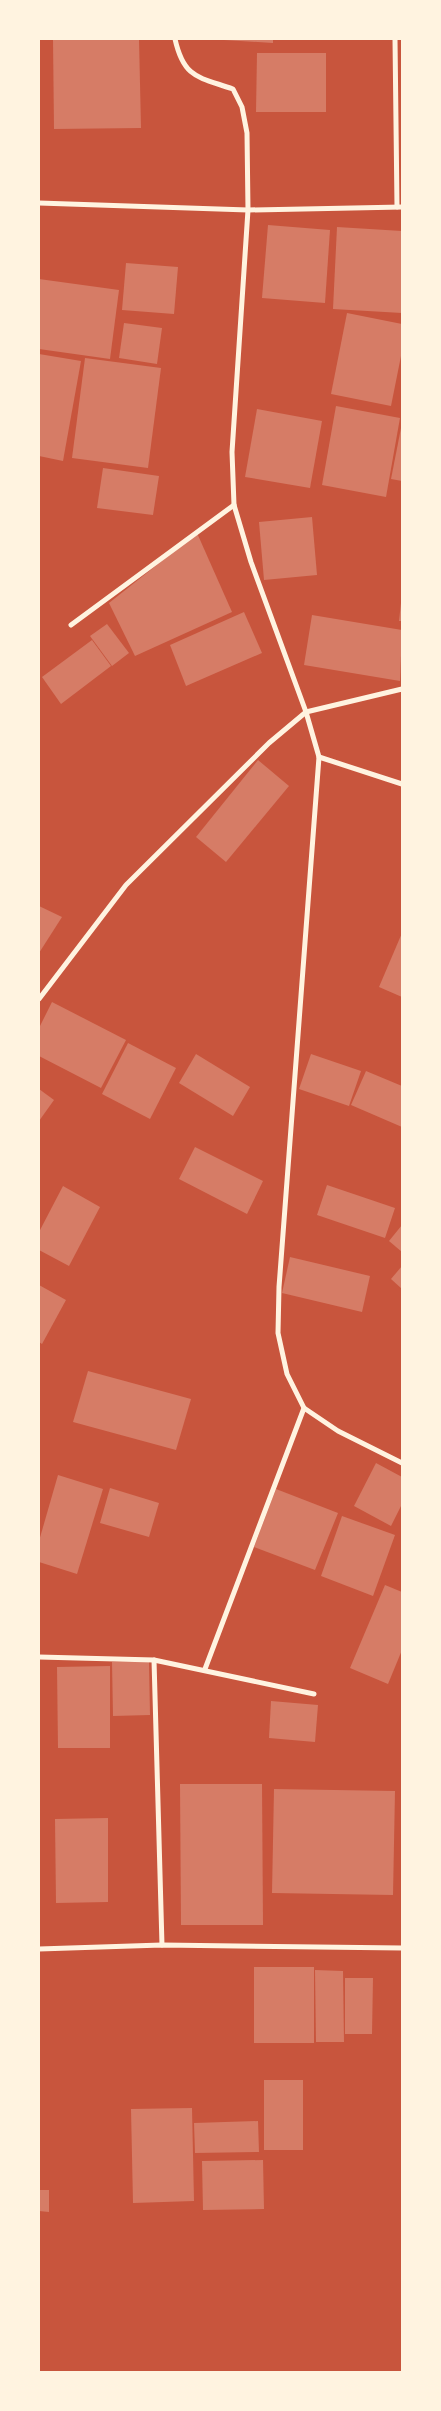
<svg xmlns="http://www.w3.org/2000/svg" width="441" height="2411" viewBox="0 0 441 2411" font-family="'PT Sans Narrow',sans-serif">
	<rect width="100%" height="100%" fill="#c8553d"/>
	<!-- building -->
	<g fill="#d67c66">
		<polygon points="53,39 139,39 141,128 54,129"/>
		<polygon points="208,39 273,39 273,43"/>
		<polygon points="257,53 326,53 326,112 256,112"/>
		<polygon points="268,225 330,230 325,303 262,298"/>
		<polygon points="337,227 402,231 402,313 333,309"/>
		<polygon points="126,263 178,267 174,314 122,310"/>
		<polygon points="39,279 119,290 110,359 39,349"/>
		<polygon points="347,313 402,324 402,351 391,406 331,394"/>
		<polygon points="124,323 162,328 157,364 119,358"/>
		<polygon points="39,354 81,361 63,461 39,456"/>
		<polygon points="85,358 161,368 148,468 72,458"/>
		<polygon points="336,406 400,418 386,497 322,485"/>
		<polygon points="257,409 322,421 310,488 245,477"/>
		<polygon points="401,428 402,428 402,481 391,479"/>
		<polygon points="103,468 159,476 153,515 97,508"/>
		<polygon points="312,517 317,575 264,580 259,522"/>
		<polygon points="197,533 232,612 135,656 109,603"/>
		<polygon points="401,603 402,603 402,621 399,621"/>
		<polygon points="244,612 262,653 186,686 170,645"/>
		<polygon points="312,615 402,630 400,681 304,665"/>
		<polygon points="107,624 129,653 112,666 90,636"/>
		<polygon points="92,640 111,666 61,704 42,677"/>
		<polygon points="258,760 289,786 226,862 196,837"/>
		<polygon points="39,906 62,917 39,953"/>
		<polygon points="402,933 402,997 379,987"/>
		<polygon points="52,1002 126,1040 101,1088 39,1056 39,1028"/>
		<polygon points="128,1043 176,1068 150,1119 102,1094"/>
		<polygon points="196,1054 250,1087 233,1116 179,1083"/>
		<polygon points="311,1054 361,1071 349,1106 299,1089"/>
		<polygon points="366,1071 402,1086 402,1127 351,1105"/>
		<polygon points="39,1089 54,1100 39,1121"/>
		<polygon points="195,1147 263,1181 247,1214 179,1179"/>
		<polygon points="327,1185 395,1208 385,1238 317,1215"/>
		<polygon points="63,1186 100,1207 69,1266 39,1250 39,1232"/>
		<polygon points="402,1225 402,1252 389,1241"/>
		<polygon points="290,1257 370,1276 362,1312 282,1293"/>
		<polygon points="402,1266 402,1289 391,1279"/>
		<polygon points="39,1285 66,1300 42,1344 39,1342"/>
		<polygon points="88,1371 191,1399 176,1450 73,1422"/>
		<polygon points="376,1463 402,1477 402,1504 391,1526 354,1506"/>
		<polygon points="58,1475 103,1489 77,1574 39,1562 39,1541"/>
		<polygon points="110,1488 159,1503 149,1537 100,1523"/>
		<polygon points="276,1489 338,1513 315,1570 254,1547"/>
		<polygon points="342,1516 395,1535 373,1596 321,1576"/>
		<polygon points="385,1585 402,1592 402,1650 388,1684 350,1668"/>
		<polygon points="112,1662 149,1662 150,1715 113,1716"/>
		<polygon points="110,1666 110,1748 58,1748 57,1667"/>
		<polygon points="271,1701 318,1705 315,1742 269,1738"/>
		<polygon points="180,1784 262,1784 263,1925 181,1925"/>
		<polygon points="274,1789 395,1791 393,1895 272,1893"/>
		<polygon points="108,1818 108,1902 56,1903 55,1819"/>
		<rect x="254" y="1967" width="60" height="76"/>
		<polygon points="315,1970 343,1971 344,2042 316,2042"/>
		<polygon points="345,1978 373,1978 372,2034 345,2034"/>
		<rect x="264" y="2080" width="39" height="70"/>
		<polygon points="192,2108 194,2201 133,2203 131,2109"/>
		<polygon points="258,2121 259,2152 195,2153 194,2123"/>
		<polygon points="263,2160 264,2209 203,2210 202,2161"/>
		<polygon points="39,2190 49,2190 49,2212 39,2211"/>
	</g>
	<g fill="none" stroke-linecap="round" stroke-linejoin="round">
		<!-- minor -->
		<g stroke="#fff3e0" stroke-width="5">
			<path d="M 175,39 C 184,79 199,77 233,89 L 242,107 L 247,133 L 248,210 L 232,452 L 234,505 L 251,562 L 306,712 L 319,757 L 402,784"/>
			<polyline points="395,39 397,207"/>
			<polyline points="39,203 248,210 402,207"/>
			<polyline points="71,625 234,505"/>
			<polyline points="39,999 126,885 269,743 306,712 402,689"/>
			<polyline points="304,1408 338,1431 402,1463"/>
			<polyline points="39,1657 154,1660 314,1694"/>
			<polyline points="154,1660 162,1945"/>
			<polyline points="205,1669 304,1408 287,1374 278,1333 279,1287 319,757"/>
			<polyline points="39,1949 162,1945 402,1948"/>
		</g>
	</g>
	<!-- border -->
	<rect width="441" height="2411" fill="none" stroke="#fff3e0" stroke-width="80"/>
</svg>
